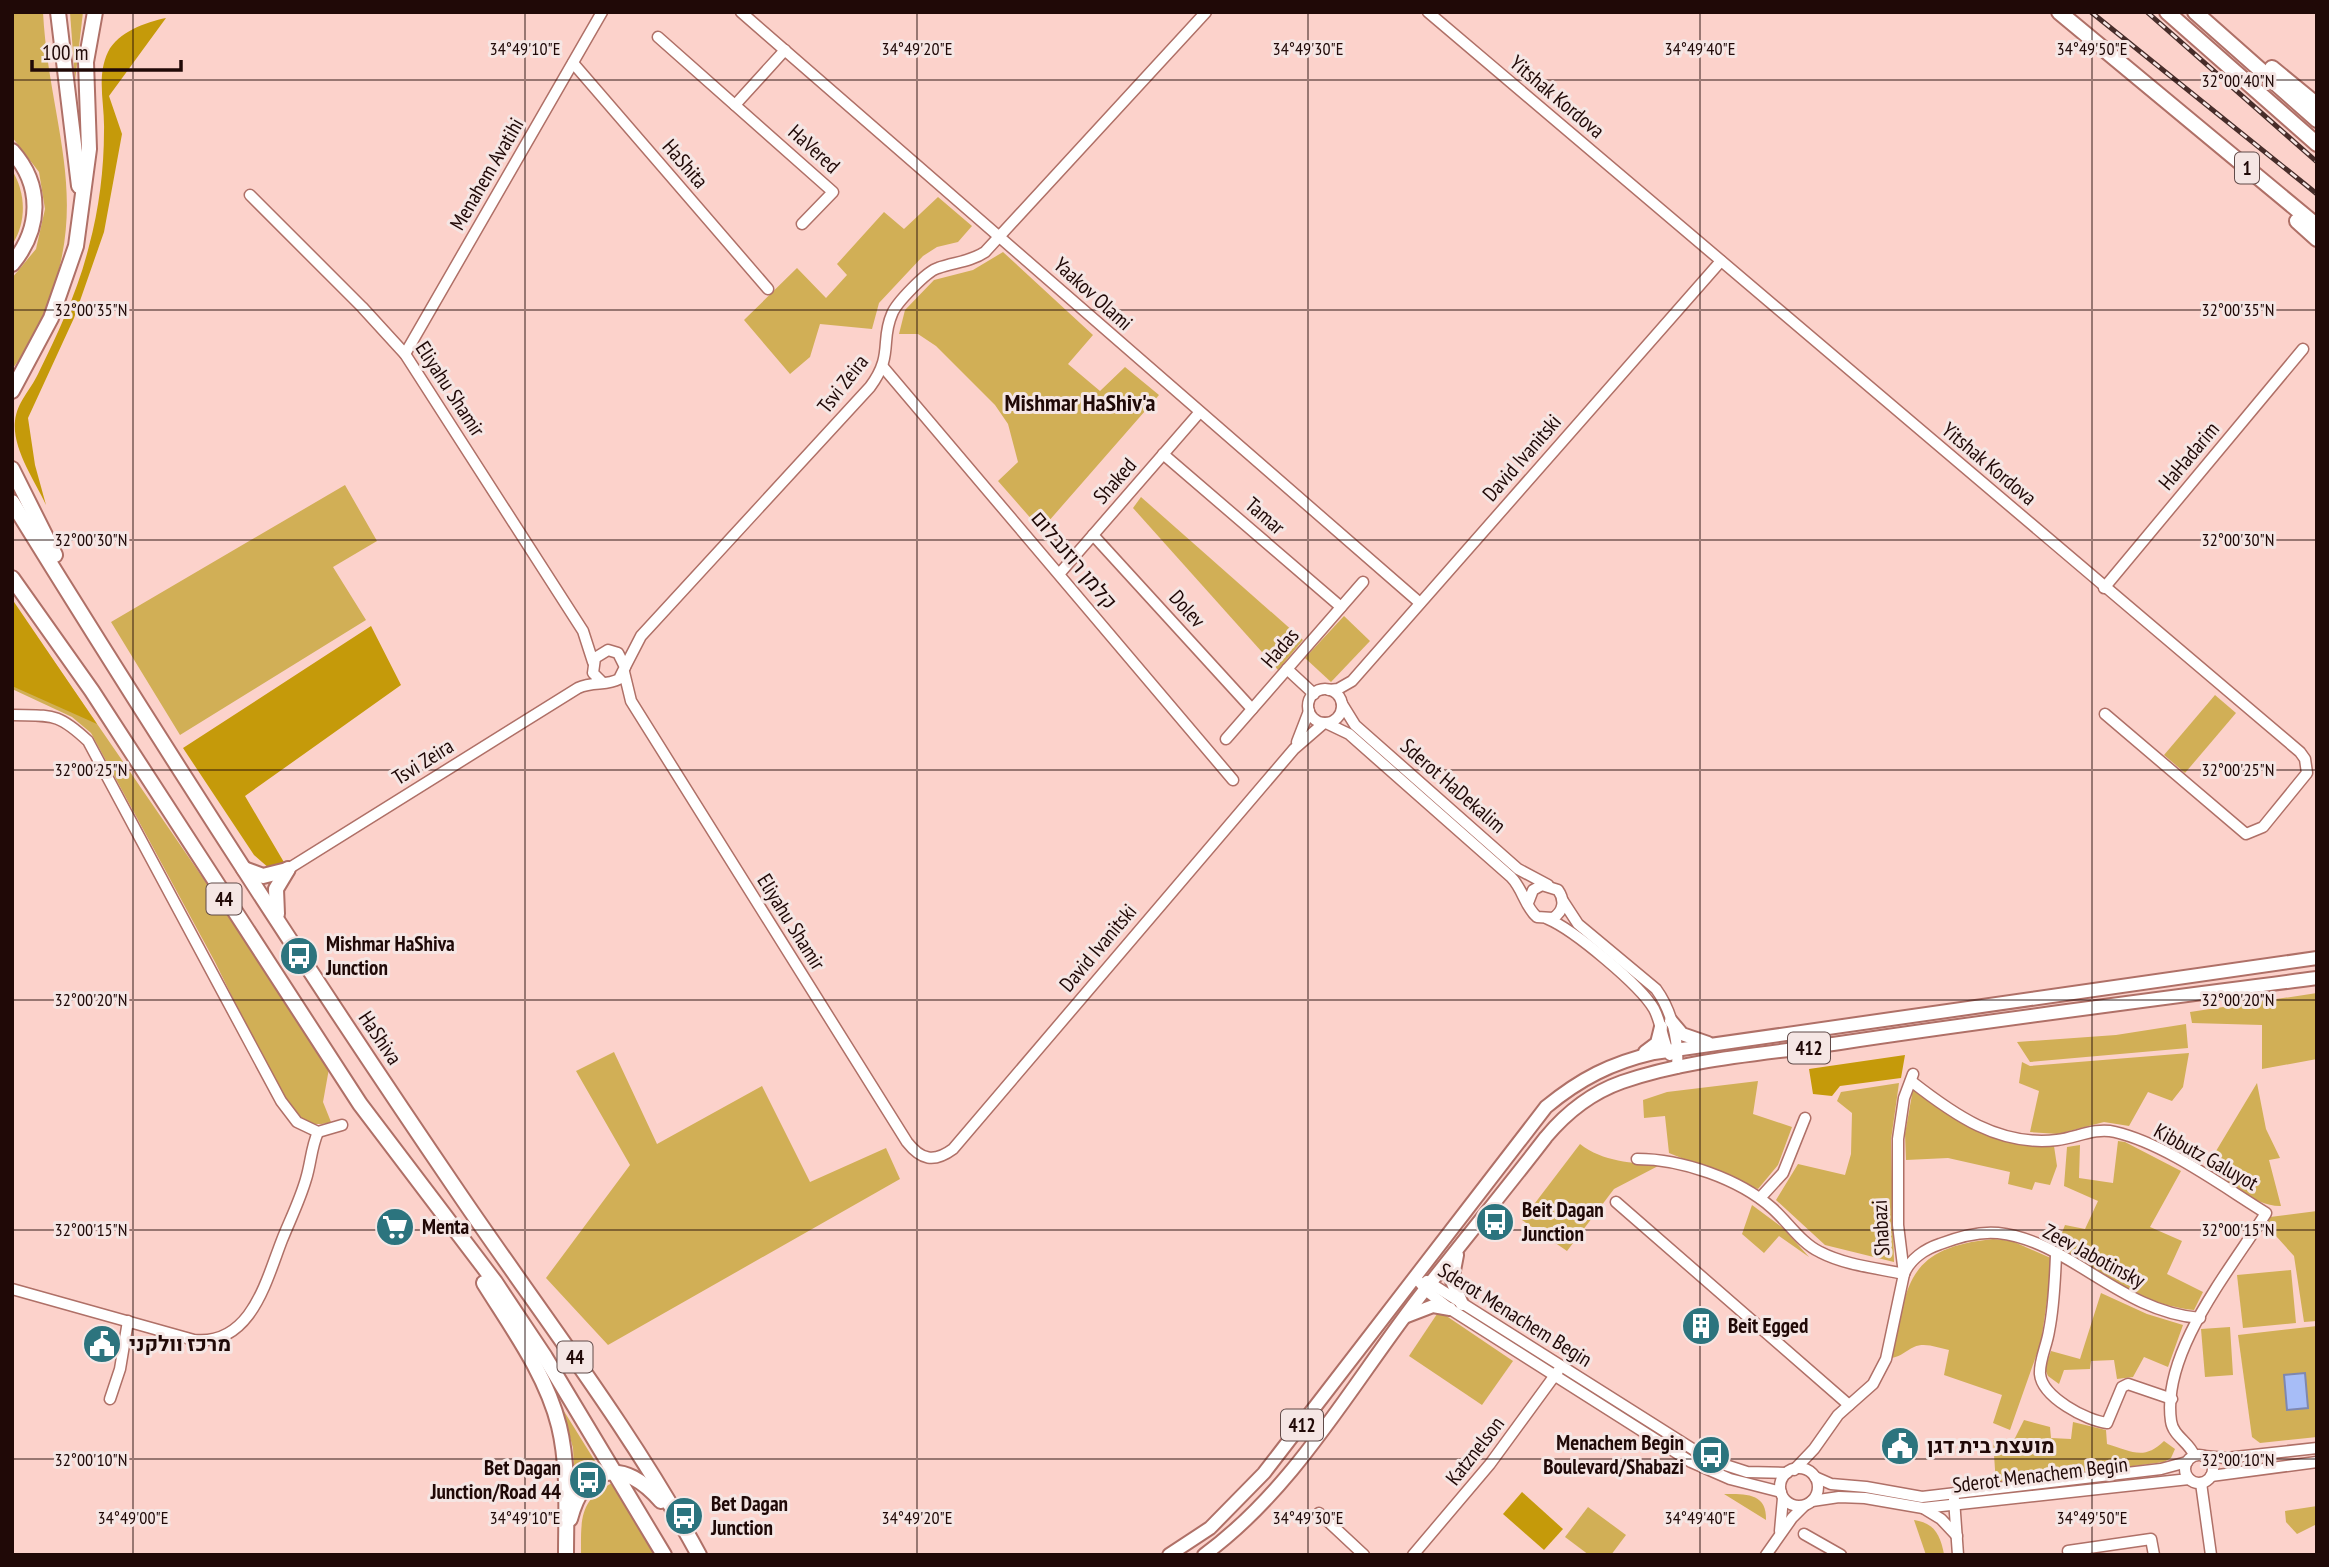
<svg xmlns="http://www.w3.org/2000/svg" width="2329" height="1567" viewBox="0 0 2329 1567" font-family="'PT Sans Narrow',Heebo,sans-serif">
	<rect width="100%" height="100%" fill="#fcd2cb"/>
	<!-- green -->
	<g fill="#d1af56">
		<path d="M 12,12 L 43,12 C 49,126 93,199 44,313 C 35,332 26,353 12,369 L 12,278 L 36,249 L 45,209 L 39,172 L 12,137 Z"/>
		<polygon points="70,12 83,12 75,81"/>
		<path d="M 12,170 C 26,193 27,222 12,245 Z"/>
		<polygon points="938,197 972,226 958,242 937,247 923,256 879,303 872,329 820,324 810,357 790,374 744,320 797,268 826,298 847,275 837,264 884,212 904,229"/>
		<polygon points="1003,252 1093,335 1068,364 1100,391 1125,367 1159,395 1041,530 998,481 1018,462 1008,424 995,405 936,346 918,334 899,334 905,310 934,280 973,270"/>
		<polygon points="345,485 377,541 333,567 366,620 180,735 111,622"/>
		<polygon points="1141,497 1303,640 1278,670 1133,508"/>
		<path d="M 12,600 L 330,1063 L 323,1102 L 331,1122 C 308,1129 297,1117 283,1100 L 215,962 L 91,733 L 72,717 L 12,689 Z"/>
		<polygon points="1344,616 1370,641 1331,682 1305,658"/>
		<polygon points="2215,695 2236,713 2185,773 2164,755"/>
		<polygon points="2317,993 2317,1059 2262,1069 2262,1025 2192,1023 2190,1012"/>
		<polygon points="2186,1024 2188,1048 2030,1062 2017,1042 2116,1035"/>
		<polygon points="614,1052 657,1144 762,1086 810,1182 886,1148 900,1179 608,1345 546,1278 630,1165 576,1071"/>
		<polygon points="2189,1053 2183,1087 2172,1101 2148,1092 2129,1126 2104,1122 2058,1134 2030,1132 2039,1091 2019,1083 2022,1062 2030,1066"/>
		<polygon points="1758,1081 1753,1114 1792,1127 1778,1165 1758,1189 1669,1153 1665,1116 1644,1118 1643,1100 1667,1092"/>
		<polygon points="1899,1083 1891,1140 1894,1262 1825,1245 1776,1200 1798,1164 1845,1175 1851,1154 1852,1113 1837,1101 1841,1092"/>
		<path d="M 2257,1083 L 2266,1129 L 2280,1158 L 2269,1160 L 2281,1206 C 2255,1207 2228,1180 2207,1166 Z"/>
		<path d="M 1913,1089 C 1950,1115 2008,1144 2054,1146 L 2057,1166 L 2050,1185 L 2035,1182 L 2032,1190 L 2008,1184 L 2010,1172 L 1948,1158 L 1906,1160 L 1905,1134 Z"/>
		<path d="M 2118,1141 L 2125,1142 L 2181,1171 L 2150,1227 L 2182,1241 L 2167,1274 L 2203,1292 L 2194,1310 C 2142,1305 2100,1273 2056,1248 L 2065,1225 L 2085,1229 L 2098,1201 L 2064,1186 L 2067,1147 L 2080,1145 L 2079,1178 L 2113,1183 Z"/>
		<path d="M 1580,1144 C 1603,1162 1632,1163 1660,1165 L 1614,1189 L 1567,1251 L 1522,1220 Z"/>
		<polygon points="1752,1205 1783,1228 1809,1257 1779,1236 1764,1253 1742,1234"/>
		<polygon points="2317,1211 2317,1321 2304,1322 2294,1256 2266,1225 2270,1217"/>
		<path d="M 1993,1239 L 2012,1241 L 2053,1259 L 2041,1342 L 2010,1430 L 1993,1423 L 2002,1395 L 1944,1375 L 1949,1350 C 1938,1348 1925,1342 1914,1347 C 1905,1351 1902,1356 1892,1358 C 1907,1285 1905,1248 1993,1239 Z"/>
		<polygon points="2291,1270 2296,1323 2243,1328 2237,1275"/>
		<polygon points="2101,1293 2147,1314 2183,1325 2168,1367 2144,1357 2133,1377 2117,1379 2114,1360 2091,1361 2090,1369 2064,1370 2059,1384 2048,1376 2045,1369 2051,1351 2080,1359"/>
		<polygon points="1439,1311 1513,1361 1482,1405 1409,1356"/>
		<polygon points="2317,1326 2317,1437 2260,1443 2252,1437 2238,1335"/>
		<polygon points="2230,1327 2233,1375 2205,1377 2201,1329"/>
		<polygon points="562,1408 598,1466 581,1478 575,1487 573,1448"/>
		<path d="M 2024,1420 L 2050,1427 L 2051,1438 L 2071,1439 L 2073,1422 L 2106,1430 L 2107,1444 C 2131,1451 2144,1461 2164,1441 L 2175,1449 L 2171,1458 L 2164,1462 L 1996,1484 L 1993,1440 L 2013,1442 Z"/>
		<path d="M 614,1482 L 654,1555 L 581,1555 C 581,1518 579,1500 614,1482 Z"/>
		<path d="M 1724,1494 C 1746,1494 1767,1493 1766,1520 Z"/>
		<polygon points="2317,1506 2317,1524 2297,1534 2286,1522 2285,1511"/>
		<polygon points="1588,1507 1626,1535 1611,1555 1589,1555 1565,1537"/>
		<path d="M 1914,1520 C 1934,1523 1940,1534 1944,1554 L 1926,1555 Z"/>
	</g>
	<!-- forest -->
	<g fill="#c59a0a">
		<path d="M 166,18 L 109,96 L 122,134 L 104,232 L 74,318 L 28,418 L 35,465 L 46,505 C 35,481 12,449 15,421 C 17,402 30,391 38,374 C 58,333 78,291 89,246 C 99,209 104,169 104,131 C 105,104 96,77 108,52 C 118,32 146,22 166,18 Z"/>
		<polygon points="12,599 97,724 12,686"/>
		<polygon points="371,626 401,685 245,796 285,864 270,869 254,855 183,748"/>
		<polygon points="1905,1055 1901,1078 1840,1086 1832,1096 1813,1094 1809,1069"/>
		<polygon points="1522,1492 1563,1529 1544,1550 1503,1514"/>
	</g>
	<!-- water -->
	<polygon fill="#a7bdf7" stroke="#7e87af" stroke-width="2" points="2305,1373 2308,1408 2287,1410 2284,1375"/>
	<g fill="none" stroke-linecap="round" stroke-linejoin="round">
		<defs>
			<g id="minor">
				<polyline points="741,12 1420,603"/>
				<polyline points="1428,12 2300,752 2305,759 2307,773 2263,827 2246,834 2105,714"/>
				<polyline points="658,37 833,192 802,224"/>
				<polyline points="573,63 768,289"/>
				<polyline points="735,105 785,50"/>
				<polyline points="250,195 362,307 405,354 583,631 593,662"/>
				<polyline points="405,354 602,12"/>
				<polyline points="883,367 1233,780"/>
				<polyline points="1163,454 1341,607"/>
				<polyline points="1093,535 1252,709"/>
				<polyline points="1060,573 1199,413"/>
				<polyline points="2104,588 2303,349"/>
				<path d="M 625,667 L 641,636 L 870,387 C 894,355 880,341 892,314 C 896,303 927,271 938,268 C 955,262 970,262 985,252 L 1206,12"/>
				<polyline points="1287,669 1314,694"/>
				<path d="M 624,672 L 631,701 L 907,1142 C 921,1160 934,1163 953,1149 L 1294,749 L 1324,723"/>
				<circle cx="1325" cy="706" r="17"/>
				<polyline points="1329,690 1338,689 1352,681 1721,261"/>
				<polyline points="1342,704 1355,725 1518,869 1548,885"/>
				<path d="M 12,715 C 52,716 57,712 88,741 L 281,1101 L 297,1122 L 318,1132 L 342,1125"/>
				<path d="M 1326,723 L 1349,734 L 1511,877 C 1523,889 1525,907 1537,917 L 1553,918 C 1564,911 1565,900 1558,890 L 1542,885 L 1533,890 L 1528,903"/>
				<polyline points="1226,739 1363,582"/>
				<polyline points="1297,742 1309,711"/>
				<path d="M 288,869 L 578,688 C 593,681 607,686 619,679 L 625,667 L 618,653 L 608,650 L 595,658 L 593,673 L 601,681"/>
				<path d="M 1563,901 L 1578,924 L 1656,989 C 1672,1011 1679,1041 1677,1068"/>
				<path d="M 1548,919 C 1574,930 1640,985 1654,1009 C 1662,1024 1662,1041 1670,1055"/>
				<path d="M 1911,1081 C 1953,1114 1999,1147 2057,1140 C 2076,1138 2095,1127 2115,1132 C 2166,1144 2222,1186 2266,1213 C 2231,1269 2161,1352 2171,1421 C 2173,1436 2189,1442 2194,1455"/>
				<path d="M 1637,1159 C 1682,1159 1739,1179 1772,1208 C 1788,1222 1801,1243 1820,1252 C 1845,1265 1876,1268 1904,1274"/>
				<polyline points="1760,1198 1783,1173 1805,1118"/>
				<polyline points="1616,1202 1849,1405"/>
				<path d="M 2056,1255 C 2055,1281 2054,1306 2049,1331 C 2047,1345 2039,1361 2040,1374 C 2042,1397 2087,1421 2107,1423 L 2122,1387 L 2128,1384 L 2172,1399"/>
				<path d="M 1904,1274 C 1910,1259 1925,1249 1940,1244 C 1958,1237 1978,1231 1998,1233 C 2068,1240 2120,1312 2200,1318"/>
				<polyline points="1416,1278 1428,1292 1450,1309 1691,1462 1730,1479 1781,1492"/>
				<polyline points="1427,1281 1710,1460 1747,1472 1787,1473"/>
				<path d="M 12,1289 L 194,1340 C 251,1346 266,1281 282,1240 C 290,1220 300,1200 306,1179 C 311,1163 311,1148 318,1132"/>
				<polyline points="110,1399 120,1369 128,1321"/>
				<circle cx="2199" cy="1469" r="14"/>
				<polyline points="2204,1456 2226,1458 2317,1448"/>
				<circle cx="1799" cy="1487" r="19"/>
				<polyline points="1794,1470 1814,1449 1838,1415 1873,1384 1886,1359 1904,1274 1898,1225 1898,1139 1904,1098 1913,1074"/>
				<polyline points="2211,1476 2317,1462"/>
				<polyline points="1815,1477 1831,1484 1866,1487 1922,1497 2161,1469 2187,1462"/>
				<polyline points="2201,1483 2211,1555"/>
				<polyline points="1954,1499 1958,1555"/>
				<polyline points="1812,1501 1839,1497 1865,1498 1923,1508 2189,1479"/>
				<polyline points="1923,1508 1941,1519 1957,1536"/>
				<polyline points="1319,1513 1364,1555"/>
				<polyline points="1780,1531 1783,1498"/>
				<polyline points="1804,1534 1841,1555"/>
				<polyline points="2068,1551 2151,1539 2154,1555"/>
				<polyline points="1413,1555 1490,1464 1558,1371"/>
				<polyline points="1766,1555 1792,1518 1804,1506"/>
			</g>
			<g id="major">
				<polyline points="1671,1021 1682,1034 1708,1043"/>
				<polyline points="1645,1052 1657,1043 1661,1027"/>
				<polyline points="1457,1255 1452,1281 1462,1304"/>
				<polyline points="1407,1316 1433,1306 1450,1309"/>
				<path d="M 1169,1555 L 1210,1528 L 1264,1473 L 1546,1107 C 1580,1079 1611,1063 1654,1053 L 2317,958"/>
				<path d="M 1204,1555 C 1297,1487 1354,1380 1424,1291 C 1464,1240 1506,1189 1546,1137 C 1566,1113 1591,1093 1622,1082 C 1691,1058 1768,1054 1840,1043 C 1999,1019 2158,999 2317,978"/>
			</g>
			<g id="highway">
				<polyline points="58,12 79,186"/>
				<polyline points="2059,12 2317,226"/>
				<polyline points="2167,12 2317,144"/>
				<polyline points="2195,12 2317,120"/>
				<polyline points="2272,68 2317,105"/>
				<path d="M 12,151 C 43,186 41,229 12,264"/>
				<polyline points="2297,221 2317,239"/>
				<polyline points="12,391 51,318 76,246 89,149 86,62 95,12"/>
				<polyline points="12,469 55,555"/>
				<path d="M 12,502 C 156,735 304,966 458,1192 C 540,1313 629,1426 699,1555"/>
				<polyline points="12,578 92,691 360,1104 495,1282 545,1357 664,1555"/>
				<polyline points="244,869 263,876 287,870"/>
				<polyline points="277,914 276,889 288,869"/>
				<path d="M 484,1283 C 512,1328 546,1374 559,1426 C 569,1467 566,1513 566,1555"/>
				<path d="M 570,1519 C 585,1462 625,1459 661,1501"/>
			</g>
		</defs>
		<!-- minor casing -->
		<use href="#minor" stroke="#af7067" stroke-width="13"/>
		<!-- major casing -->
		<use href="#major" stroke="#af7067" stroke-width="16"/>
		<!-- highway casing -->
		<use href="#highway" stroke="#af7067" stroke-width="18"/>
		<!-- minor -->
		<use href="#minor" stroke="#fff" stroke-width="10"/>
		<!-- major -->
		<use href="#major" stroke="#fff" stroke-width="12"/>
		<!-- highway -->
		<use href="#highway" stroke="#fff" stroke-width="14"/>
		<defs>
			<g id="rail">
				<polyline points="2091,12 2317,194"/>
				<polyline points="2147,12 2317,162"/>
			</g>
		</defs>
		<!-- rail casing -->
		<use href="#rail" stroke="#472d2a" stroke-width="5"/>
		<!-- rail -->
		<use href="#rail" stroke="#f5e6e4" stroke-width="2.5" stroke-dasharray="8" stroke-linecap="butt"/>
	</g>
	<!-- ticks -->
	<path fill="none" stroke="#200907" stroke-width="2" stroke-opacity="0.45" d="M 133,12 L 133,1555M 525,12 L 525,1555M 917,12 L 917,1555M 1308,12 L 1308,1555M 1700,12 L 1700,1555M 2092,12 L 2092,1555M 12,80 L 2317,80M 12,310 L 2317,310M 12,540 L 2317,540M 12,770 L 2317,770M 12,1000 L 2317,1000M 12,1230 L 2317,1230M 12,1459 L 2317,1459"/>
	<!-- icons -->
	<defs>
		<symbol id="bus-disc" viewBox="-11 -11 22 22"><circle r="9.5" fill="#2c747e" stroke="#f5e6e4"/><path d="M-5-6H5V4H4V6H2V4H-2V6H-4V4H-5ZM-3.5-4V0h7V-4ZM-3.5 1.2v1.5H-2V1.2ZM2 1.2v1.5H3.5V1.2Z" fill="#fff"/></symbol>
		<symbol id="supermarket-disc" viewBox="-11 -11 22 22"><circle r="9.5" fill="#2c747e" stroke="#f5e6e4"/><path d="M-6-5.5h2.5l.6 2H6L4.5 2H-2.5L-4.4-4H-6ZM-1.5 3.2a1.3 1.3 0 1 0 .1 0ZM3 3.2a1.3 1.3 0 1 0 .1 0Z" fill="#fff"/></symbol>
		<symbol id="building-disc" viewBox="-11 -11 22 22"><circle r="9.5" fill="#2c747e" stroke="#f5e6e4"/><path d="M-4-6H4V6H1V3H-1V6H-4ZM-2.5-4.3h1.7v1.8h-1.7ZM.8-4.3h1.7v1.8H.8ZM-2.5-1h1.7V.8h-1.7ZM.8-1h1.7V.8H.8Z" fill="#fff"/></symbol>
		<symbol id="civic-disc" viewBox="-11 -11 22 22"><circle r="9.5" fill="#2c747e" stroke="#f5e6e4"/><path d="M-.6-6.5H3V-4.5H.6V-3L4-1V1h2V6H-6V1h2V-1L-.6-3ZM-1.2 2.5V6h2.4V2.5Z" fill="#fff"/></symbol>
	</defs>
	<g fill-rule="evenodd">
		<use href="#bus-disc" x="277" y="934" width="44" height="44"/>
		<use href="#bus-disc" x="1473" y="1200" width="44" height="44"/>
		<use href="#supermarket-disc" x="373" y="1205" width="44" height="44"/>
		<use href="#building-disc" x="1679" y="1304" width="44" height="44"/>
		<use href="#civic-disc" x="80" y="1322" width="44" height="44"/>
		<use href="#civic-disc" x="1878" y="1424" width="44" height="44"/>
		<use href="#bus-disc" x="1689" y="1433" width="44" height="44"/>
		<use href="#bus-disc" x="566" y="1458" width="44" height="44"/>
		<use href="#bus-disc" x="662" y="1494" width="44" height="44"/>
	</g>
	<g text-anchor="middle" stroke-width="6" stroke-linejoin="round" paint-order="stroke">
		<!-- shield labels -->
		<g fill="#f5e6e4" stroke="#604b49" stroke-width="2">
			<rect x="2235" y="152.5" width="24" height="31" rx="5"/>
			<rect x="206.5" y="883.5" width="35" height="31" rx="5"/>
			<rect x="1788" y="1032.5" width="42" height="31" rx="5"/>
			<rect x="557.5" y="1341.5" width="35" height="31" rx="5"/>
			<rect x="1281" y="1409.5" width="42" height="31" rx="5"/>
		</g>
		<g font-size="19" font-weight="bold" fill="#200907">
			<text x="2247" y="175">1</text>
			<text x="224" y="906">44</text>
			<text x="1809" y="1055">412</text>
			<text x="575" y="1364">44</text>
			<text x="1302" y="1432">412</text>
		</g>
		<!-- street labels -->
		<g font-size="21" fill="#200907" stroke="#f5e6e4">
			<text transform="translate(1557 97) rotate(40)" y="7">Yitshak Kordova</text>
			<text transform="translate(814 149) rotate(42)" y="7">HaVered</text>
			<text transform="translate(685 164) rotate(49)" y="7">HaShita</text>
			<text transform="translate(487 174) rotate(-60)" y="7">Menahem Avatihi</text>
			<text transform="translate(1093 294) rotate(42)" y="7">Yaakov Olami</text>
			<text transform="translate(843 384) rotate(-52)" y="7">Tsvi Zeira</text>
			<text transform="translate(450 389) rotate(57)" y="7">Eliyahu Shamir</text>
			<text transform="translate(2189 456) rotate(-50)" y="7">HaHadarim</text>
			<text transform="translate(1522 458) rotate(-49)" y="7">David Ivanitski</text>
			<text transform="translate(1989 464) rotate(40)" y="7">Yitshak Kordova</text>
			<text transform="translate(1115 481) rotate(-49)" y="7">Shaked</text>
			<text transform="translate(1265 516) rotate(41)" y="7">Tamar</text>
			<text transform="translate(1074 560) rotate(50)" y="7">קלמן רוזנבלום</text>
			<text transform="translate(1187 609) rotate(48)" y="7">Dolev</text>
			<text transform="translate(1280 648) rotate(-49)" y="7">Hadas</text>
			<text transform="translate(423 762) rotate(-32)" y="7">Tsvi Zeira</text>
			<text transform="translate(1453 786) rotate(41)" y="7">Sderot HaDekalim</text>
			<text transform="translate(791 922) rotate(58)" y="7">Eliyahu Shamir</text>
			<text transform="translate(1098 948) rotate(-50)" y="7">David Ivanitski</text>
			<text transform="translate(380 1038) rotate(56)" y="7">HaShiva</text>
			<text transform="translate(2206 1157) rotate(29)" y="7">Kibbutz Galuyot</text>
			<text transform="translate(1881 1228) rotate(-93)" y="7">Shabazi</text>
			<text transform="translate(2094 1256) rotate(28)" y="7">Zeev Jabotinsky</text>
			<text transform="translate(1515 1315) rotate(32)" y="7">Sderot Menachem Begin</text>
			<text transform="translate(1475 1451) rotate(-52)" y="7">Katznelson</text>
			<text transform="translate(2040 1475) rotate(-7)" y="7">Sderot Menachem Begin</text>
		</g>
		<!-- poi labels -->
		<g font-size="21" font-weight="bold" fill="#200907" stroke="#f5e6e4" text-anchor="start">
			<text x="326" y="951">Mishmar HaShiva<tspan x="326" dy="24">Junction</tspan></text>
			<text x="1522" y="1217">Beit Dagan<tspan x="1522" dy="24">Junction</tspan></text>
			<text x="422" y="1234">Menta</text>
			<text x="1728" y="1333">Beit Egged</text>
			<text x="129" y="1351">מרכז וולקני</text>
			<text x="1684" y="1450" text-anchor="end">Menachem Begin<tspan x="1684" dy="24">Boulevard/Shabazi</tspan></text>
			<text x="1927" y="1453">מועצת בית דגן</text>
			<text x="561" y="1475" text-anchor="end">Bet Dagan<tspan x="561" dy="24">Junction/Road 44</tspan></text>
			<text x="711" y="1511">Bet Dagan<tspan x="711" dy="24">Junction</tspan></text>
		</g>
		<!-- quarter labels -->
		<g font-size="24" font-weight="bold" fill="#200907" stroke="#f5e6e4">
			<text x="1080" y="411">Mishmar HaShiv'a</text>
		</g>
	</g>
	<g font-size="18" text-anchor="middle" fill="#200907" stroke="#f5e6e4" stroke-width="6" stroke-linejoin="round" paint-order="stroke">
		<text x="525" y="55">34°49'10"E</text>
		<text x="917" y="55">34°49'20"E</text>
		<text x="1308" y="55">34°49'30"E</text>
		<text x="1700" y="55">34°49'40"E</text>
		<text x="2092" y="55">34°49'50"E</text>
		<text x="2238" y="87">32°00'40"N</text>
		<text x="91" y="316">32°00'35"N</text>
		<text x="2238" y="316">32°00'35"N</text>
		<text x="91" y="546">32°00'30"N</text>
		<text x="2238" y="546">32°00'30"N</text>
		<text x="91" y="776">32°00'25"N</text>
		<text x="2238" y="776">32°00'25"N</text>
		<text x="91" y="1006">32°00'20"N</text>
		<text x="2238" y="1006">32°00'20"N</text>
		<text x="91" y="1236">32°00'15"N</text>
		<text x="2238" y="1236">32°00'15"N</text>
		<text x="91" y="1466">32°00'10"N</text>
		<text x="2238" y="1466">32°00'10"N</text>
		<text x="133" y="1524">34°49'00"E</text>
		<text x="525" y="1524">34°49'10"E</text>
		<text x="917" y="1524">34°49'20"E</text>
		<text x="1308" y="1524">34°49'30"E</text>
		<text x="1700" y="1524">34°49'40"E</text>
		<text x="2092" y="1524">34°49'50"E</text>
	</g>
	<!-- border -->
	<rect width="2329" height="1567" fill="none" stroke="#200907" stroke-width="28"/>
	<!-- scale -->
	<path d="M32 60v10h149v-10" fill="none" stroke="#200907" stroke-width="3.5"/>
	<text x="42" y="60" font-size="21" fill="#200907" stroke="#f5e6e4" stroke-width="5" paint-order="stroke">100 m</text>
</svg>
